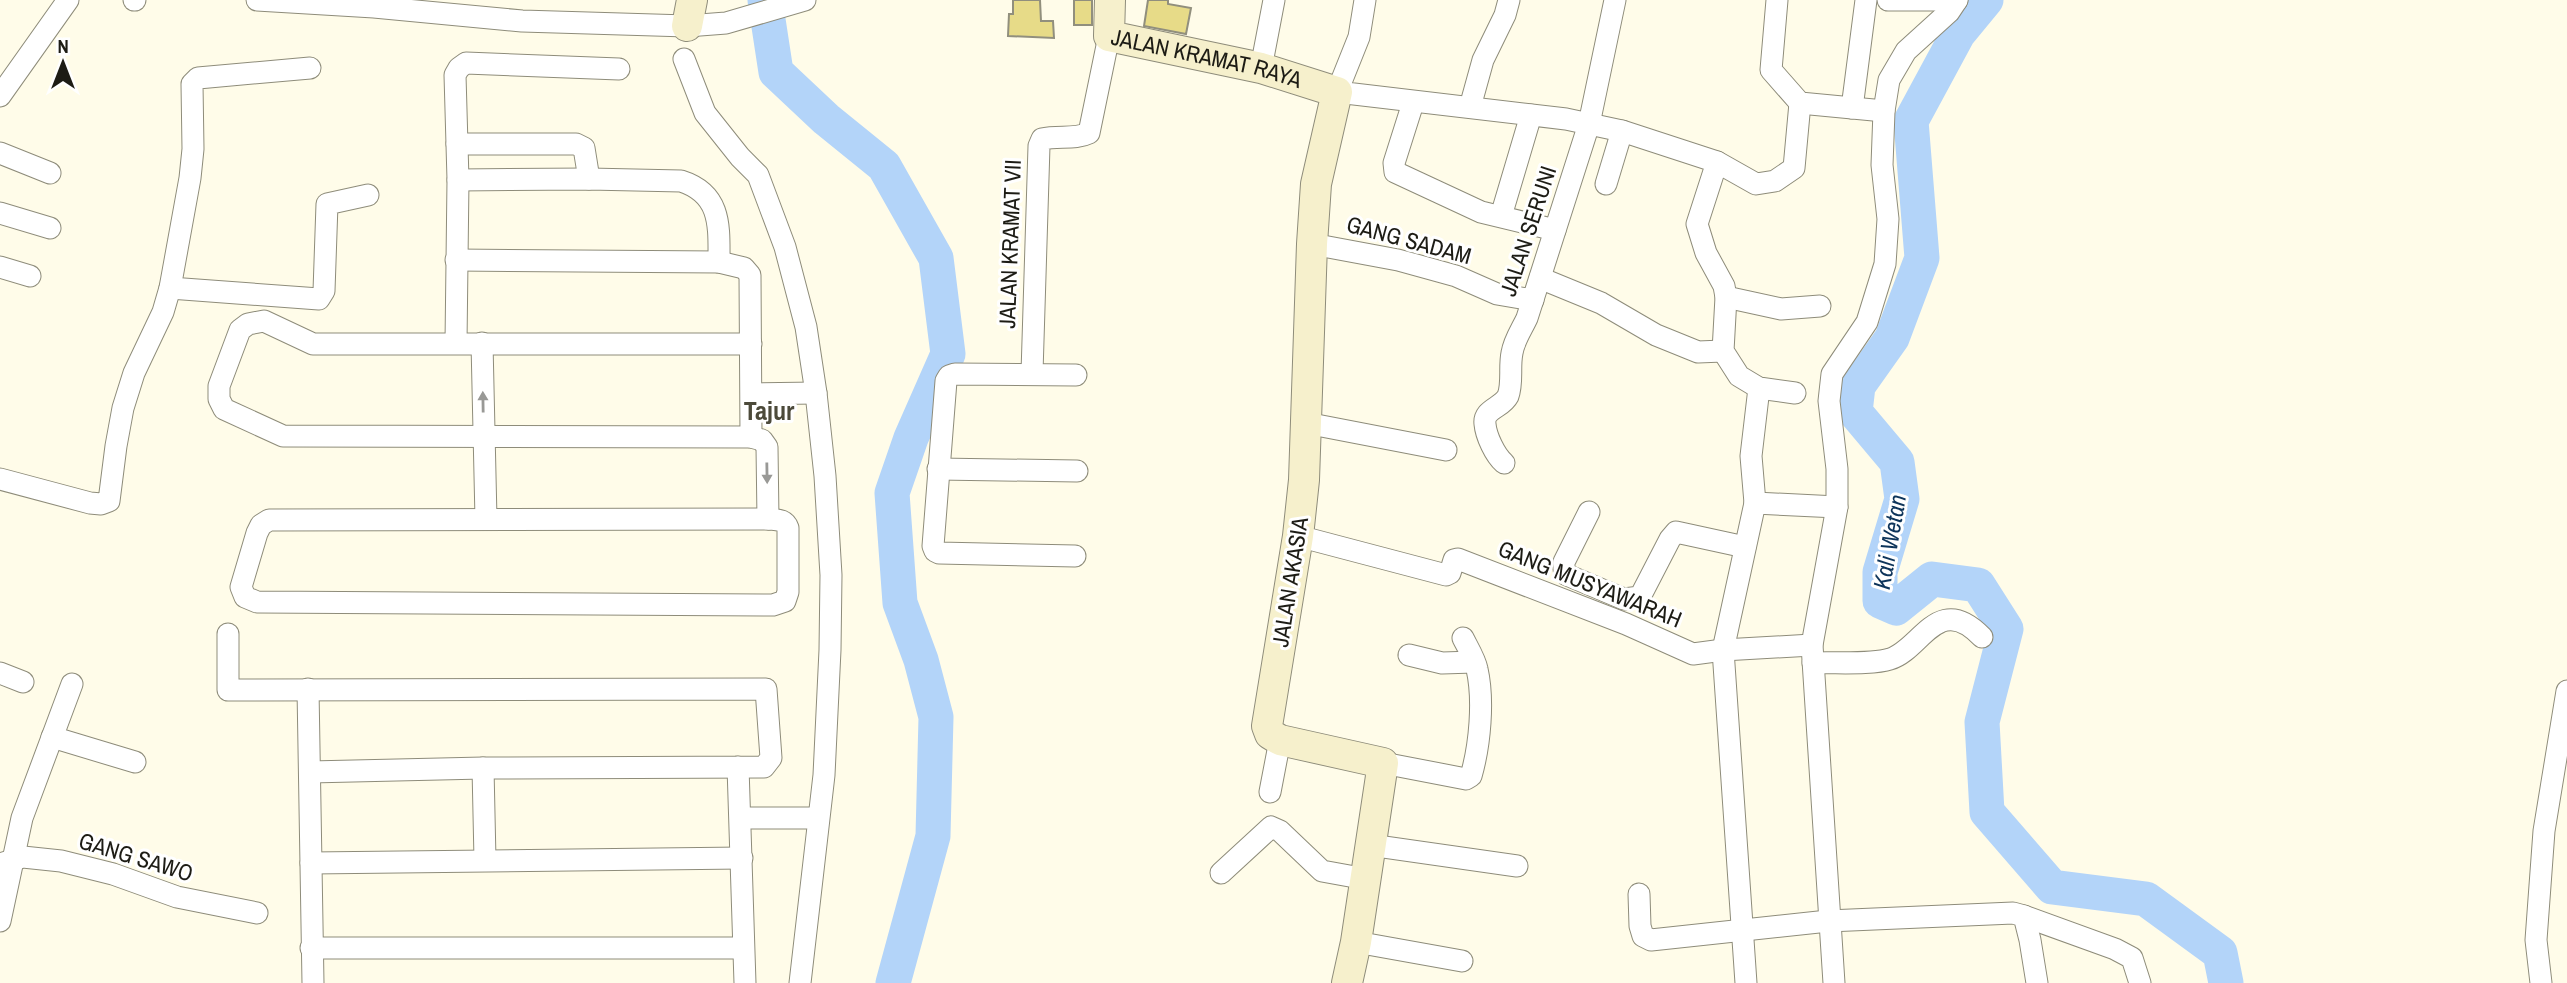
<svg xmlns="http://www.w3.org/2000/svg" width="2567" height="983" viewBox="0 0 2567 983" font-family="'Archivo Narrow',sans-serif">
	<rect width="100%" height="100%" fill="#fffce9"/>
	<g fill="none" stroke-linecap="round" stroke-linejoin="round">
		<!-- river -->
		<g stroke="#b3d4f9" stroke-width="35">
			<polyline points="765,0 776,72 826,119 884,166 936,258 948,354 911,438 892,493 900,603 921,660 936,717 933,836 893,983"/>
			<polyline points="1986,0 1958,34 1911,121 1922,258 1892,338 1858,386 1855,412 1897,462 1902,499 1880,572 1880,601 1896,608 1932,579 1978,585 2006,629 1982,722 1987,812 2052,887 2146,899 2220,953 2226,983"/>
		</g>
	</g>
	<!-- building -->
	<g fill="#e7db88" stroke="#918f7d" stroke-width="2">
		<polygon points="1013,0 1040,0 1041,21 1053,21 1054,38 1008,36 1009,14 1013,14"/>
		<rect x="1074" y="0" width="18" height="25"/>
		<polygon points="1148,0 1168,0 1168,4 1191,8 1186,34 1144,26"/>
	</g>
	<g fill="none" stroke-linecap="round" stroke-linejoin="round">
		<defs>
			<g id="street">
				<polyline points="134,0 135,0"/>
				<polyline points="257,0 374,7 522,21 687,26 726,23 805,0"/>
				<polyline points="1365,0 1359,37 1337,92 1566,119 1622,131 1717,162 1756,184 1775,181 1794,168 1800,103"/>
				<polyline points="1777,0 1771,70 1800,103 1884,111"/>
				<polyline points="1888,0 1957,0"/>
				<polyline points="684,59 705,113 740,157 758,175 785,247 806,327 816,393 825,476 831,575 830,650 824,775 800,983"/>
				<polyline points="1261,68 1274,0"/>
				<polyline points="0,96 68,0"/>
				<polyline points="1413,103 1394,163 1395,172 1481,212 1555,230"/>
				<polyline points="1470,107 1483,60 1505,15 1509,0"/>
				<polyline points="1852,108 1866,0"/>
				<polyline points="457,144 576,144 584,148 589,179"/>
				<polyline points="0,153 50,173"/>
				<polyline points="1717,162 1697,224 1706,253 1724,286 1726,297 1723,351 1739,376 1759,388 1795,393"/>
				<path d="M 458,180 L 589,179 L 681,181 C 722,194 719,227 719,262"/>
				<polyline points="1606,184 1622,131"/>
				<polyline points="0,213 50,228"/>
				<polyline points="1501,216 1531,115"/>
				<polyline points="1312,244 1398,260 1456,276 1497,294 1533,300"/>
				<polyline points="456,260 719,262 744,268 750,275 751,437"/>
				<polyline points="0,267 30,276"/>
				<polyline points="1540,278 1601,303 1656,335 1698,352 1723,351"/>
				<polyline points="170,288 319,299 324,291 327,204 368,195"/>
				<polyline points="1726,297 1781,309 1820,306"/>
				<polyline points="456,343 458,180 455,75 459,68 466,63 619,69"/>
				<polyline points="482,343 486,519"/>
				<polyline points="751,344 313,344 264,321 248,324 240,330 219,386 219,399 224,409 283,436 751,437 762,440 767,447 768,519"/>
				<path d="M 1032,373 L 1039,146 L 1042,139 C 1058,135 1075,140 1089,133 L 1109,36"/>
				<polyline points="752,394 816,393"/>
				<polyline points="1306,423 1446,450"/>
				<path d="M 1504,463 C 1495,455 1486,436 1485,424 C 1483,409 1502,408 1508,396 C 1513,383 1509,367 1512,353 C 1514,340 1522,329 1527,318 L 1589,124 L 1615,0"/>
				<polyline points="938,469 1077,471"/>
				<polyline points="0,479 90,503 101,504 109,501 116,446 123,408 134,373 163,312 170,288 190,178 193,149 192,84 198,78 310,68"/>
				<polyline points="1755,503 1751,456 1759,388"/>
				<polyline points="1589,512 1564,562 1564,569 1567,575 1624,599 1640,597 1670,539 1676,532 1745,547"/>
				<path d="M 768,519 C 777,520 785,519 788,528 L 788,592 L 785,601 L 773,605 L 257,602 L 245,597 L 241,587 L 257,533 L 261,525 L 269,520 Z"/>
				<polyline points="1298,536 1446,575 1450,573 1454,560 1458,559 1626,624 1693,654 1723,650 1812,645"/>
				<polyline points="1075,556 939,553 935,551 933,546 946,381 949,376 955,374 1076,375"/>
				<polyline points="228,634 228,690 766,689 771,758 764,767 483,768 310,772"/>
				<polyline points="1409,655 1442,663 1474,662"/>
				<path d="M 1813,663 C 1834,662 1871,665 1890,659 C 1921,650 1938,591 1982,637"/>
				<polyline points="0,673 23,682"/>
				<polyline points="308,689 313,983"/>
				<polyline points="52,737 135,762"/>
				<path d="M 1383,763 L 1466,779 L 1471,776 C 1480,745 1484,700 1477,669 C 1475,659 1468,648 1463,638"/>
				<polyline points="738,767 745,983"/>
				<polyline points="483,768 485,860"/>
				<polyline points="1270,792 1280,740"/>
				<polyline points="741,818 817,818"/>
				<polyline points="1370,845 1517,866"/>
				<polyline points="311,863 742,858"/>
				<polyline points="0,864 23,857 61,861 113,874 177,897 257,913"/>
				<polyline points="1221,873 1271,827 1280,831 1322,871 1366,879"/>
				<polyline points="1639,894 1640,926 1643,936 1651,940 1828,921 2013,913 2024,916 2030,940 2037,983"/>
				<polyline points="2024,916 2115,949 2132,958 2140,983"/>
				<polyline points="0,921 22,818 72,684"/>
				<polyline points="1356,942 1462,961"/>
				<polyline points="311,948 742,948"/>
				<polyline points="1746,983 1723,650 1755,503 1837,507"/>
				<polyline points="1834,983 1812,645 1837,507 1837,469 1829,401 1832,374 1867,322 1885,264 1888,219 1882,165 1884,111 1889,80 1906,51 1949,12 1957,0"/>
				<polyline points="2541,983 2536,940 2544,831 2567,691"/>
			</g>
			<g id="secondary">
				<path id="s1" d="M 1110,0 L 1109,36 L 1261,68 L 1337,92 L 1316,184 L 1312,244 L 1304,480 L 1298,536 L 1267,726 L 1270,734 L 1280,740 L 1383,763 L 1356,942 L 1347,983"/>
				<polyline points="687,26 692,0"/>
			</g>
		</defs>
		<!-- street casing -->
		<use href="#street" stroke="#8e8c7a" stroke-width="23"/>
		<!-- secondary casing -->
		<use href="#secondary" stroke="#8e8c7a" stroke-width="32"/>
		<!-- street -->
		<use href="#street" stroke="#fff" stroke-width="21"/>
		<!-- secondary -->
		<use href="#secondary" stroke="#f6f0cc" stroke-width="30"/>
	</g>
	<!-- one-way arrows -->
	<defs><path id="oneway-solid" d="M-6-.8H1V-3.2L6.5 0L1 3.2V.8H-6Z" transform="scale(1.75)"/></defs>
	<g fill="#999996">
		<use href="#oneway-solid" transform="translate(483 402) rotate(-91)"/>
		<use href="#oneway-solid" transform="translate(767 473) rotate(89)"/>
	</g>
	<g text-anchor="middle" stroke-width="6" stroke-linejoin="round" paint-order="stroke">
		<!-- street labels -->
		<g font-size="23" fill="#1d1c15" stroke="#fff">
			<text dy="8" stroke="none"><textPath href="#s1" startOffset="136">JALAN KRAMAT RAYA</textPath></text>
			<text transform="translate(1528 231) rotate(-72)" y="8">JALAN SERUNI</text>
			<text transform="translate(1409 240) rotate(15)" y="8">GANG SADAM</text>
			<text transform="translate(1010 244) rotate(-88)" y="8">JALAN KRAMAT VII</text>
			<text transform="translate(1290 582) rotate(-81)" y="8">JALAN AKASIA</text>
			<text transform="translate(1590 584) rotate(22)" y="8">GANG MUSYAWARAH</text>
			<text transform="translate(136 857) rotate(17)" y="8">GANG SAWO</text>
		</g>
		<!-- water labels -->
		<g font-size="24" font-style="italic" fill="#0d345a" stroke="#fff">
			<text transform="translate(1890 542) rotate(-80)" y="8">Kali Wetan</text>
		</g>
		<!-- quarter labels -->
		<g font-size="26" font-weight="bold" fill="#4c4a3a" stroke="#fff">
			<text x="769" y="420">Tajur</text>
		</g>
	</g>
	<!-- north arrow -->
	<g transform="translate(63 63)" stroke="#ffffff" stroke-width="5" paint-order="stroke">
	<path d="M0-5L12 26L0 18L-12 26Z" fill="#1d1c15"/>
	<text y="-10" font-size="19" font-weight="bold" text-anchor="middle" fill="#1d1c15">N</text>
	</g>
</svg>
